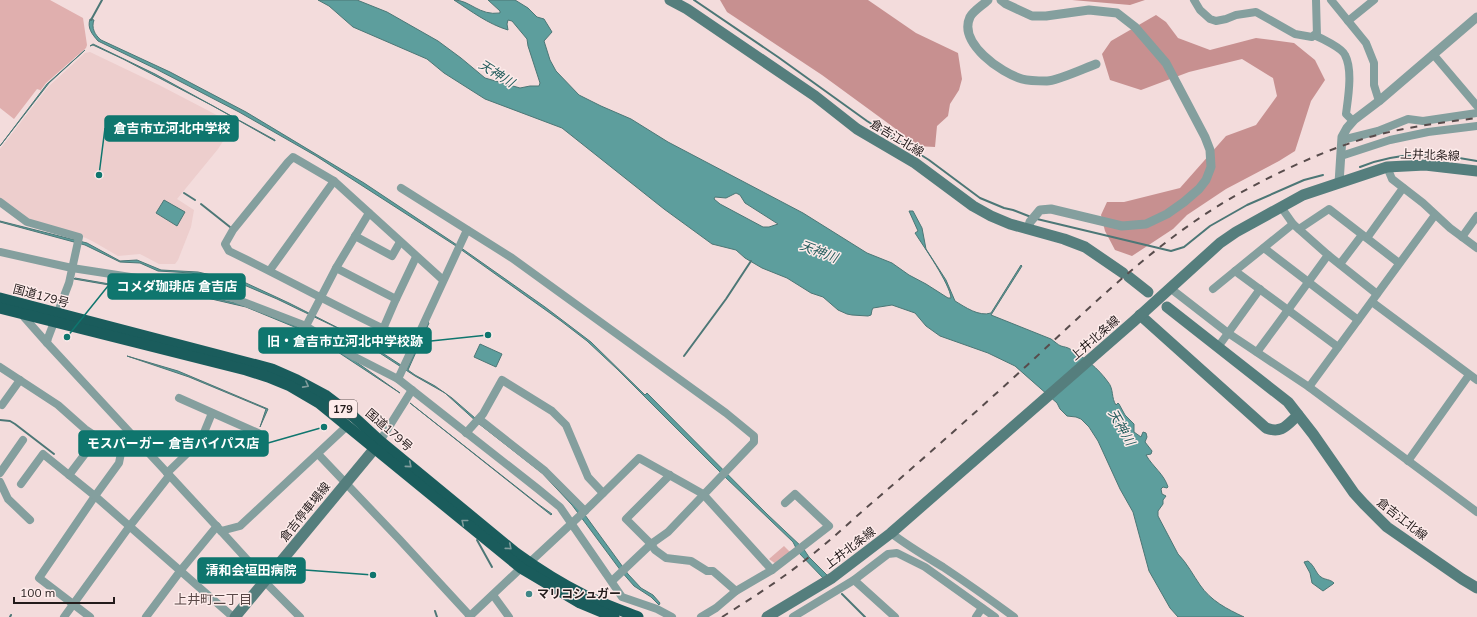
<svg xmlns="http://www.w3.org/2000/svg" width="1477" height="617" viewBox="0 0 1477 617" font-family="Mulish,'Noto Sans JP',sans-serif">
	<rect width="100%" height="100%" fill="#f3dcdc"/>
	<!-- built -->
	<polygon fill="#edcecd" points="90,52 159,85 234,124 218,149 177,199 194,210 191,227 178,260 175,264 159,264 140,254 118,256 94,242 86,238 26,220 0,201 0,149 48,87 85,53"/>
	<!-- green -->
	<g fill="#e0afae">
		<polygon points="0,0 50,0 83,18 87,45 86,48 46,83 40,91 40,90 37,89 14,119 0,108"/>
		<polygon points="784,546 790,552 776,564 769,559"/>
	</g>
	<!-- forest -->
	<g fill="#c79090">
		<polygon points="720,0 868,0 916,33 958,53 962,79 959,90 950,104 948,116 937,126 935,147 916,146 900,132 822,75 727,12"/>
		<polygon points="1072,0 1145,0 1130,5"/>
		<polygon points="1156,15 1166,22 1178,38 1210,50 1256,38 1294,43 1315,60 1325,80 1311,101 1295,151 1279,161 1226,189 1187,215 1173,229 1132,256 1115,250 1105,231 1101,215 1107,202 1124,202 1180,188 1226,136 1256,125 1277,96 1273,78 1242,59 1189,72 1141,90 1110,80 1102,54 1111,41"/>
	</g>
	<!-- water -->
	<g fill="#5d9e9d" stroke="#4c7776" fill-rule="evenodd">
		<path d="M 318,0 L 357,0 L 387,12 L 438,41 L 461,58 L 485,78 L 520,88 L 530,86 L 539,86 L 540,83 L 528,46 L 527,39 L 512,21 L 508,20 L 507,24 L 508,30 C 488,24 471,11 454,0 C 470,0 479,16 500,13 L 500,11 L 488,0 L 515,0 L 528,8 L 537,17 L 544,19 L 552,32 L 544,41 L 550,60 L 556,71 L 579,95 L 601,106 L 631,119 L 668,142 L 803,213 L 867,253 L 892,263 L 909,275 L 926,284 L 948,298 L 951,298 C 950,284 924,247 915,233 L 918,231 L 909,211 L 913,211 L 922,228 L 926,249 L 946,280 L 955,301 C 965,307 979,317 991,313 L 1021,265 L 1022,266 L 991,315 L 1051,339 C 1054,341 1058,345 1061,346 C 1064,347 1067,347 1070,349 C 1085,358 1098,368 1108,382 C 1114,389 1111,398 1116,405 L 1118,403 L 1119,404 L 1125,415 L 1134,424 L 1134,432 L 1141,437 L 1143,432 L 1146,433 L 1147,437 L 1145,442 L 1152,451 L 1151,454 L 1146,455 C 1153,467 1164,474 1168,487 L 1167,488 L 1163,487 L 1161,489 L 1162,494 L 1166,496 L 1163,500 L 1163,504 L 1158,511 L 1158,516 L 1178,554 C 1187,563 1193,575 1200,585 C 1211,601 1227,609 1244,617 L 1178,617 L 1170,608 L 1149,571 L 1133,512 L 1120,489 L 1098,441 L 1089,427 L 1081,419 L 1076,417 L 1067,416 L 1060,409 L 1057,403 L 1015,366 L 988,353 L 940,336 L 926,326 L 915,313 L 892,305 L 873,308 L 872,310 L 871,315 L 868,316 L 852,315 L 847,314 L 838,310 L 823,297 L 811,293 L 787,278 L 762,268 L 745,258 L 736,250 L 712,244 L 664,209 L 562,128 L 485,99 L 444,73 L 427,59 L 353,27 L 329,6 ZM 736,193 L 740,195 L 745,203 L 778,224 L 769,227 L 763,227 L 720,204 L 714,199 L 715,197 L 726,198 Z"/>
		<path d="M 90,19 L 94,20 C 91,28 95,35 101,40 L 170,72 L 246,112 L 364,183 L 457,245 L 545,307 L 591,342 L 645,395 L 647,393 L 767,514 L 803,548 L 809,557 L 828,576 L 824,579 L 798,552 L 793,542 L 725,477 L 617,369 L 587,341 L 561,321 L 456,246 L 316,156 L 239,112 L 156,69 L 98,41 C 92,34 87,28 90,19 Z"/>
		<polygon points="93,44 155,74 275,140 275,141 213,106 123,59 93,45 90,46"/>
		<polygon points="85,50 49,83 0,146 47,84"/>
		<polygon points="164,200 185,212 177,226 156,213"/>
		<polygon points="0,221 87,243 120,261 137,260 161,270 198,272 246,283 289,303 364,341 407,369 428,322 429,323 408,370 415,375 435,386 452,398 475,418 543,473 585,515 628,574 641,588 653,595 660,603 659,605 651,597 634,586 621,571 572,505 542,473 478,423 445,393 415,376 352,335 277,299 237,282 191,273 158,271 140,263 120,262 85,245 0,222"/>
		<polygon points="75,278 150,291 181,291 245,305 273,316 311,333 345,354 400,393 309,333 246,307 181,292 150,292 74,279"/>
		<polygon points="480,344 502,354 496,367 474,357"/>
		<polygon points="127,356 178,371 268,409 260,427 266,409 189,377"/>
		<polygon points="410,403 538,504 552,514 551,515"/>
		<path d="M 1308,561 C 1315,566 1316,574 1321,577 C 1325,580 1330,579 1334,583 L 1333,584 L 1323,591 L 1312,583 L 1310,573 L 1304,562 Z"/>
	</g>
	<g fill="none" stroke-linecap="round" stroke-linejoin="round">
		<!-- stream -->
		<g stroke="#4c7776" stroke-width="2">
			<polyline points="694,0 778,57 867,121 929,160 980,198 1004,208 1013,210 1031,217"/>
			<polyline points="91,20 102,0"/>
			<path d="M 1360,167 C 1398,151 1437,153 1477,161"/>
			<polyline points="184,193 195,200"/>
			<polyline points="201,204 230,227"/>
			<polyline points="1037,219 1171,251 1184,247 1210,226 1247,205 1304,180 1323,175"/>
			<polyline points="684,356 726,299 751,261"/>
			<polyline points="0,420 10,421 15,424 54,454"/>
			<polyline points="477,540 492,567"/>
			<polyline points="842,594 865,617"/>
			<polyline points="435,611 437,617"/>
			<polyline points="10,617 11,615"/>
		</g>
		<!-- minor -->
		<g stroke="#849f9e" stroke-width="8">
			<path d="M 1194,0 L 1200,10 L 1210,19 L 1216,21 L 1226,19 L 1236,15 L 1256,12 L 1295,34 L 1312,37 L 1314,35 C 1321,38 1342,48 1345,55 C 1353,70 1348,98 1346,114 L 1353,121"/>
			<polyline points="1316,0 1317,36"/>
			<polyline points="1331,0 1366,43 1374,63 1374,85 1379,101"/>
			<polyline points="1348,21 1374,0"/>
			<polyline points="1433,54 1477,106"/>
			<polyline points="1342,140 1378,131 1408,119 1423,121 1477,113"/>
			<polyline points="1341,156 1390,140 1428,132 1477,126"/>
			<polyline points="1387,167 1392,179 1423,203 1450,228 1477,248"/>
			<polyline points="401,188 512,258 726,413 754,436 754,442 668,532 651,544 626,519 670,475"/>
			<polyline points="0,202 27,222 79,237 69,283 48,338 47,343 221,531 262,576 269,586 300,617"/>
			<polyline points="1281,207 1293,224 1328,255 1377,294"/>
			<polyline points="1293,224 1235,271 1288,310 1328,255"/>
			<polyline points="1299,229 1329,209 1399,263"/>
			<polyline points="355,236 392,256 400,242"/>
			<polyline points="1462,237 1477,216"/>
			<polyline points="1367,238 1403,188"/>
			<polyline points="1264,248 1358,320"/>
			<polyline points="0,252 72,268 163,282 233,298 306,326 353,356 398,379 538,489 560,507 622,597 657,609 672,617"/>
			<polyline points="1340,264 1362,235"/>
			<polyline points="336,268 396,299"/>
			<polyline points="270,270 334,181"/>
			<polyline points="1170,288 1228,333 1309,387 1477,512"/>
			<polyline points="1213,289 1235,271"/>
			<polyline points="1372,302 1477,380"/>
			<polyline points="24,313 24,317 47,343"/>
			<polyline points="306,326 336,268 369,213"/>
			<polyline points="383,329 396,299 416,257"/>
			<path d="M 414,343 C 351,315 291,281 229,251 L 225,244 L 233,230 L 288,162 L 293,157 L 334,181 L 443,280"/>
			<polyline points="1218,347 1260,289"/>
			<polyline points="1257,352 1288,310 1338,347"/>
			<polyline points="0,367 58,405 85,429 121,453 119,463 95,496 39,578 90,617"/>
			<polyline points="398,379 467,230"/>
			<polyline points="1309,387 1435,215"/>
			<polyline points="179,398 258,433"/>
			<polyline points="2,405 20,380"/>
			<polyline points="479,419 545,471 585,511"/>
			<polyline points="466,433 483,414 502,380 552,411 566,425 588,477 603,493"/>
			<polyline points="380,441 412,390"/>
			<polyline points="318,454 399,539 470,616"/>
			<polyline points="1408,461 1469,375"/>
			<polyline points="0,473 23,440"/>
			<polyline points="167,473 201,440 212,413"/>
			<polyline points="69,475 91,446"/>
			<polyline points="0,482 8,499 30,520"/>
			<polyline points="21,484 43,454 95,496 233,617"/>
			<polyline points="221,531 240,526 347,426"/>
			<path d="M 891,533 C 908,546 925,556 943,567 C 967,583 991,600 1014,617"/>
			<polyline points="772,570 829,526 795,494 785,503"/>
			<polyline points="854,580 895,617"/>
			<polyline points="612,581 651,544 655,550 666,558 691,561 707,571 713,571 736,591"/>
			<polyline points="493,595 509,617"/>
			<polyline points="64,617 129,527 169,476"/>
			<polyline points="146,617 181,570 217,526"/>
			<polyline points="469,617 521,568 529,563 586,510 639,458 703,494 772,570 736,591 716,608 701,617"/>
			<polyline points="793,617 854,580 888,554 897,553 925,567 995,617"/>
			<polyline points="976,617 982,608"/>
		</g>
		<!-- tertiary -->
		<g stroke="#849f9e" stroke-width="9">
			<path d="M 988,0 C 983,5 973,11 970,17 C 958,43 1001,73 1022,79 C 1029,81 1040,81 1047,81 C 1057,81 1085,68 1096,64"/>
			<polyline points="1001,0 1006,4 1032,16 1046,16 1089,10 1117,13 1135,27 1166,63 1205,137 1210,150 1211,167 1206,180 1199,189 1184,202 1167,214 1146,224 1122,226 1051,209 1040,210 1030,222 1028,229"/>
			<polyline points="1339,183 1342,137 1347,128 1354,120 1379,101 1477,17"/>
		</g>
		<!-- secondary -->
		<g stroke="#557e7d" stroke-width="11">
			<polyline points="670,0 687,9 815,96 857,129 915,163 973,206 991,216 1010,224 1064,239 1085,247 1123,273"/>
			<polyline points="1129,277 1148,292"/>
			<polyline points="1167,307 1288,402 1313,434 1354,493 1364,504 1387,527 1462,579 1477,588"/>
			<path d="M 1140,315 L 1266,428 C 1282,434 1287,425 1298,415"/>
			<polyline points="235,617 380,442"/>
			<polyline points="767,617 832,578 891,533 1134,321 1220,243 1236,232 1303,195 1387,167 1425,165 1477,171"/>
		</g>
		<!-- trunk -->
		<g stroke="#1a5c5c" stroke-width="11">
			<path d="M 0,298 L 272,369 L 297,380 L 325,395 L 354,417 L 380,441 L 516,553 C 538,569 560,583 584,595 C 601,603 620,610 638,617"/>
			<polyline points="0,308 246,370 268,377 290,386 319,403 521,568 580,603 614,617"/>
		</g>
		<!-- rail -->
		<path stroke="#584c4c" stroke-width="2" stroke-dasharray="7 7" stroke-linecap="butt" d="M 722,617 C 752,598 782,579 809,557 C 834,538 856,516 880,496 C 932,451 984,405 1035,358 C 1103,295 1170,229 1253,186 C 1293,165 1337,145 1381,134 C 1413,126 1445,122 1477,118"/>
	</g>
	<!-- one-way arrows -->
	<defs><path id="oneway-chevron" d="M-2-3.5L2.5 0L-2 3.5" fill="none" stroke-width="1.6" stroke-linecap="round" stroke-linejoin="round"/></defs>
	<g stroke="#809c9c">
		<use href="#oneway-chevron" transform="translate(306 385) rotate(28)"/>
		<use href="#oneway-chevron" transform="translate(409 465) rotate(40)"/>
		<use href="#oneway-chevron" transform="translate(464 522) rotate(-141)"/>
		<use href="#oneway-chevron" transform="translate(509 547) rotate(40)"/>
	</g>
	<!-- markers -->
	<circle fill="#3f8787" stroke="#fdebea" stroke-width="1.5" cx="529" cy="594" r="4"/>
	<g text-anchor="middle" stroke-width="3" stroke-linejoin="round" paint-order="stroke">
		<!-- shield labels -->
		<rect fill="#fdebea" stroke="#645959" stroke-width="1" x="329" y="400" width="28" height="18" rx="3"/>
		<g font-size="11" font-weight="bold" fill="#231b1b">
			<text x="343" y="413">179</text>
		</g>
		<!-- street labels -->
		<g font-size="12" fill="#231b1b" stroke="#fdebea">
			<text transform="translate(897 138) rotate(31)" y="4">倉吉江北線</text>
			<text transform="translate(1430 155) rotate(2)" y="4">上井北条線</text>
			<text transform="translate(41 296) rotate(15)" y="4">国道179号</text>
			<text transform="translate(1095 338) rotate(-41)" y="4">上井北条線</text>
			<text transform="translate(389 430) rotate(41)" y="4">国道179号</text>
			<text transform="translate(305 512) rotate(-51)" y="4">倉吉停車場線</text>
			<text transform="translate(1402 519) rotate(38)" y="4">倉吉江北線</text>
			<text transform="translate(850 548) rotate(-37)" y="4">上井北条線</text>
		</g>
		<!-- poi labels -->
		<g font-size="12" font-weight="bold" fill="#231b1b" stroke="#fdebea" text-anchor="start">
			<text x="537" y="598">マリコシュガー</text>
		</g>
		<!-- water labels -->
		<g font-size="13" font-style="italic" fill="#255d5d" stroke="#fdebea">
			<text transform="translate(497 73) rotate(32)" y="5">天神川</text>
			<text transform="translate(819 251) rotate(21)" y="5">天神川</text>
			<text transform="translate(1122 427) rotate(60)" y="5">天神川</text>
		</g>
		<!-- neighbourhood labels -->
		<g font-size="13" fill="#5a4847" stroke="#fdebea">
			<text x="213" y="604">上井町二丁目</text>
		</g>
	</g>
	<!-- callouts -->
	<path fill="none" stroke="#0f766e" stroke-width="1.5" d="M99 175L105 128M67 337L108 286M488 335L431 341M324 427L268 443M373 575L305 570"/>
	<g fill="#0f766e" stroke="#fdebea" stroke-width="1.5">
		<circle cx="99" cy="175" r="4"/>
		<circle cx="67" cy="337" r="4"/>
		<circle cx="488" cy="335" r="4"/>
		<circle cx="324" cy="427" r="4"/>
		<circle cx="373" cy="575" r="4"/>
	</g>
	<g fill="#0f766e" stroke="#0f766e" stroke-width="1.5">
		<rect x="105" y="116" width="133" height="25" rx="4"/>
		<rect x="108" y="274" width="137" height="25" rx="4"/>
		<rect x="259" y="328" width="172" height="25" rx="4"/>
		<rect x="79" y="431" width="189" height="25" rx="4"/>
		<rect x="198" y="558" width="107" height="25" rx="4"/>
	</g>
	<g font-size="13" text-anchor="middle" font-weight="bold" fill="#fff">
		<text x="172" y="133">倉吉市立河北中学校</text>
		<text x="177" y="291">コメダ珈琲店 倉吉店</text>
		<text x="345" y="346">旧・倉吉市立河北中学校跡</text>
		<text x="173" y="448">モスバーガー 倉吉バイパス店</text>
		<text x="251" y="575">清和会垣田病院</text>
	</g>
	<!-- scale -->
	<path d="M14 597v6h100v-6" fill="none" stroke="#231b1b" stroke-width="2"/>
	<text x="20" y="597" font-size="12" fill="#231b1b" stroke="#fdebea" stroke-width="3" paint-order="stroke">100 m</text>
</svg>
